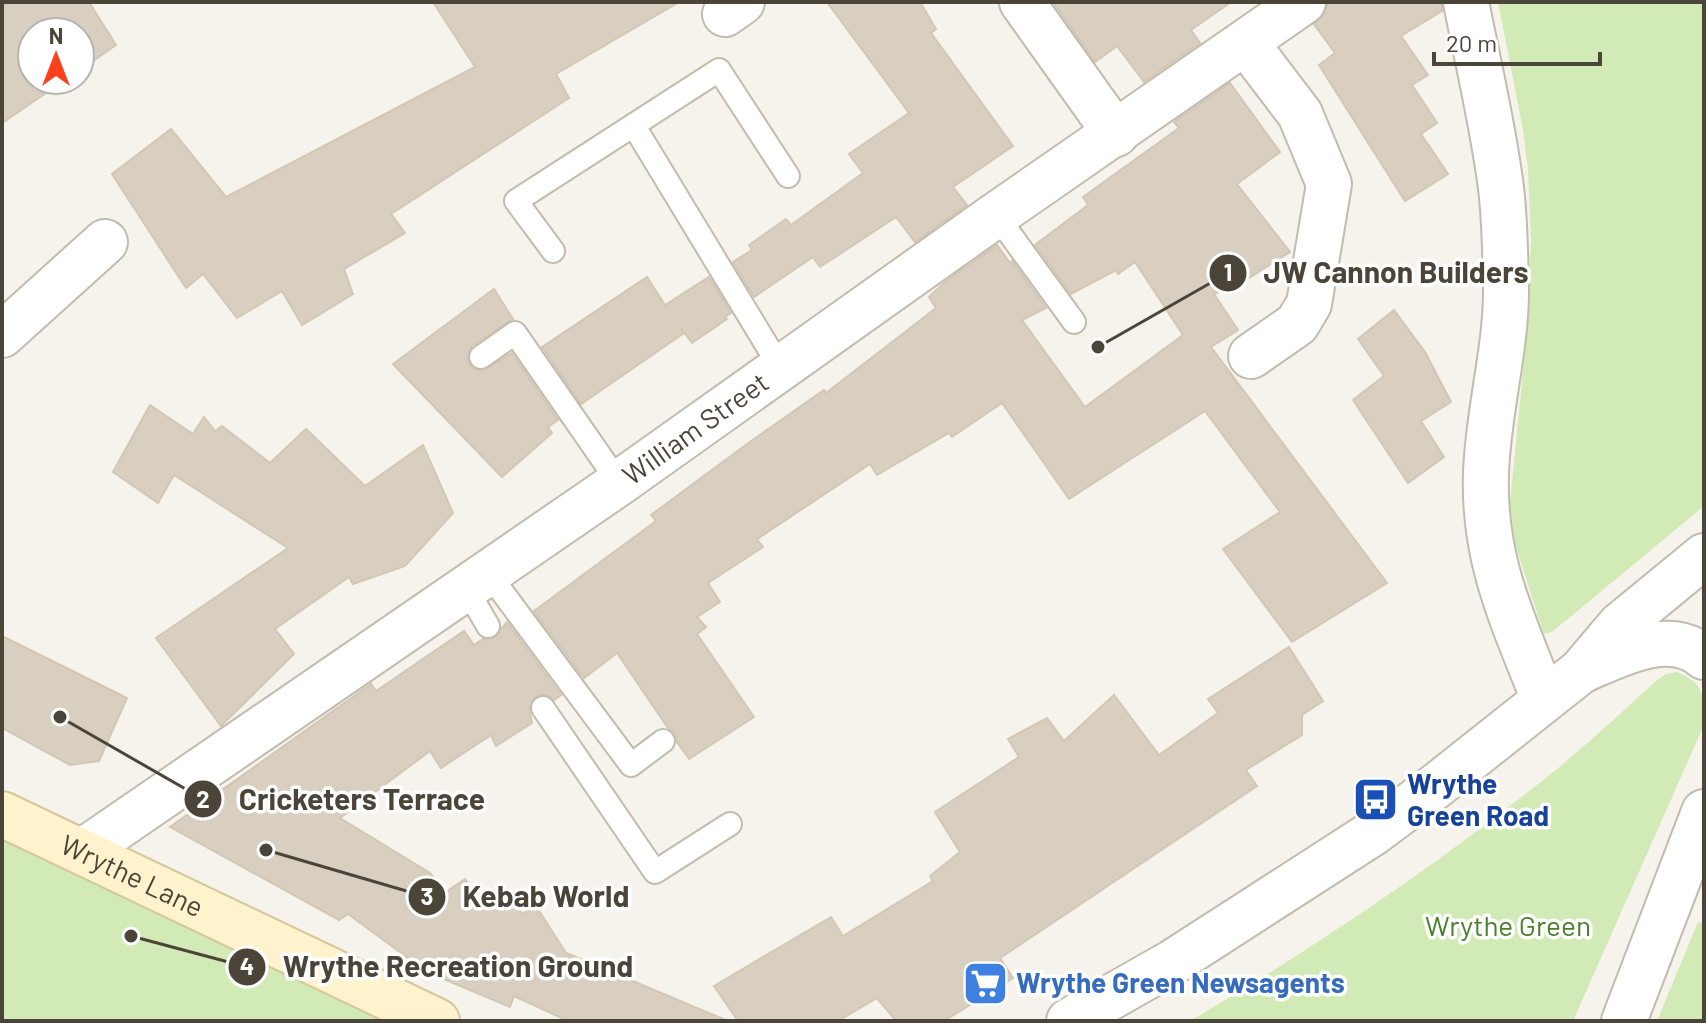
<svg xmlns="http://www.w3.org/2000/svg" width="1706" height="1023" viewBox="0 0 1706 1023" font-family="Barlow,sans-serif">
	<rect width="100%" height="100%" fill="#f6f3ec"/>
	<!-- green -->
	<g fill="#d2eab5">
		<polygon points="1498,2 1704,2 1704,506 1552,632 1544,634 1514,541 1510,502 1526,341 1531,242 1528,169 1523,130"/>
		<path d="M 1677,672 C 1706,684 1704,697 1704,725 L 1573,1021 L 1190,1021 C 1307,952 1421,876 1528,792 C 1573,758 1615,718 1657,680 L 1666,674 Z"/>
		<polygon points="2,814 437,1021 2,1021"/>
		<polygon points="1698,922 1704,924 1704,1021 1657,1021"/>
	</g>
	<!-- building -->
	<g fill="#d8cfc1" stroke="#d3c7b4" stroke-width="2">
		<polygon points="2,2 89,2 116,45 80,70 80,32 32,32 32,80 65,80 2,123"/>
		<polygon points="433,2 679,2 556,74 569,98 391,214 405,233 344,269 353,294 302,325 282,291 237,318 203,274 186,288 112,174 171,129 226,197 475,67"/>
		<polygon points="827,2 920,2 936,29 931,33 1013,146 953,187 967,205 915,242 896,217 820,267 813,257 754,297 733,262 752,250 749,245 786,219 791,225 863,173 849,154 909,113"/>
		<polygon points="1053,2 1231,2 1191,30 1200,43 1144,82 1117,46 1095,62"/>
		<polygon points="1328,2 1442,2 1442,11 1401,36 1428,75 1412,85 1437,123 1421,134 1448,174 1405,201 1319,65 1335,53 1314,24 1325,13"/>
		<polygon points="1230,83 1280,152 1237,184 1290,252 1244,281 1214,294 1238,330 1211,347 1387,583 1292,642 1223,549 1280,512 1205,411 1069,499 1002,403 952,437 949,433 877,475 870,464 757,539 763,547 708,583 720,602 697,617 706,627 697,634 754,717 689,759 677,742 675,733 668,728 617,653 584,678 534,611 656,521 651,515 747,444 824,390 826,393 936,308 929,297 945,282 997,245 1010,263 1012,261 1046,308 1022,320 1085,407 1183,335 1135,262 1118,274 1116,270 1071,294 1035,245 1088,205 1083,197 1179,128 1174,122"/>
		<polygon points="647,277 665,305 709,277 731,313 725,317 727,319 692,343 680,327 684,333 581,404 542,347"/>
		<polygon points="494,289 513,319 472,346 467,358 469,364 474,369 483,371 512,353 558,420 548,427 552,433 502,477 393,364"/>
		<polygon points="1394,310 1425,352 1451,402 1421,421 1444,457 1408,483 1353,400 1384,376 1358,339"/>
		<polygon points="150,405 193,434 204,417 215,431 222,426 270,463 306,429 365,486 423,445 453,513 405,566 353,584 349,577 275,629 294,654 221,726 156,638 288,548 174,475 158,503 113,472"/>
		<polygon points="507,622 561,695 554,700 543,694 535,697 529,708 532,723 496,746 491,735 441,768 430,751 340,818 430,873 446,892 465,879 481,901 504,886 522,914 536,906 566,953 728,1021 568,1021 514,996 510,1007 427,972 348,914 339,920 170,827 371,684 376,691 464,631 474,645 483,639 494,638"/>
		<polygon points="2,636 127,698 99,761 70,765 2,728"/>
		<polygon points="1289,647 1323,701 1302,715 1302,735 1246,770 1257,786 1000,958 1013,978 944,1021 896,1021 877,998 838,1021 738,1021 714,986 831,917 843,936 933,881 930,876 960,852 935,812 1019,757 1008,739 1047,718 1064,741 1114,695 1159,755 1218,713 1208,699"/>
	</g>
	<g fill="none" stroke-linecap="round" stroke-linejoin="round">
		<defs>
			<g id="service">
				<polyline points="634,126 780,367"/>
				<polyline points="996,215 1074,322"/>
				<polyline points="553,251 516,201 719,70 788,176"/>
				<polyline points="481,357 515,333 619,483"/>
				<polyline points="488,573 631,765 663,741"/>
				<polyline points="466,588 488,626"/>
				<polyline points="543,708 655,872 730,824"/>
			</g>
			<g id="minor">
				<polyline points="1022,2 1116,134"/>
				<path d="M 1466,2 C 1478,63 1493,125 1501,188 C 1505,220 1505,253 1506,285 C 1507,348 1488,410 1486,473 C 1483,561 1513,620 1544,700"/>
				<polyline points="725,14 742,2"/>
				<polyline points="1246,43 1300,114 1329,184 1309,304 1297,324 1251,356"/>
				<polyline points="2,335 105,242"/>
				<path id="s1" d="M 83,851 L 619,483 L 996,215 L 1303,2"/>
			</g>
			<g id="tertiary">
				<path d="M 1583,670 C 1618,655 1670,627 1704,657"/>
				<polyline points="1069,1021 1173,962 1373,833 1436,786 1581,671 1620,625 1704,556"/>
				<polyline points="1624,1021 1704,812"/>
			</g>
			<g id="secondary">
				<path id="s2" d="M 2,814 L 437,1021"/>
			</g>
		</defs>
		<!-- service casing -->
		<use href="#service" stroke="#c2bbae" stroke-width="26"/>
		<!-- minor casing -->
		<use href="#minor" stroke="#c2bbae" stroke-width="48"/>
		<!-- tertiary casing -->
		<use href="#tertiary" stroke="#c2bbae" stroke-width="48"/>
		<!-- secondary casing -->
		<use href="#secondary" stroke="#d6c79b" stroke-width="48"/>
		<!-- service -->
		<use href="#service" stroke="#fff" stroke-width="22"/>
		<!-- minor -->
		<use href="#minor" stroke="#fff" stroke-width="44"/>
		<!-- tertiary -->
		<use href="#tertiary" stroke="#fff" stroke-width="44"/>
		<!-- secondary -->
		<use href="#secondary" stroke="#fff3cd" stroke-width="44"/>
	</g>
	<!-- icons -->
	<defs>
		<symbol id="bus-square" viewBox="-11 -11 22 22"><rect x="-9" y="-9" width="18" height="18" rx="4" fill="#1a4fb4" stroke="#fff"/><path d="M-5-6H5V4H4V6H2V4H-2V6H-4V4H-5ZM-3.5-4V0h7V-4ZM-3.5 1.2v1.5H-2V1.2ZM2 1.2v1.5H3.5V1.2Z" fill="#fff"/></symbol>
		<symbol id="supermarket-square" viewBox="-11 -11 22 22"><rect x="-9" y="-9" width="18" height="18" rx="4" fill="#3f7fe0" stroke="#fff"/><path d="M-6-5.5h2.5l.6 2H6L4.5 2H-2.5L-4.4-4H-6ZM-1.5 3.2a1.3 1.3 0 1 0 .1 0ZM3 3.2a1.3 1.3 0 1 0 .1 0Z" fill="#fff"/></symbol>
	</defs>
	<g fill-rule="evenodd">
		<use href="#bus-square" x="1350" y="774" width="51" height="51"/>
		<use href="#supermarket-square" x="960" y="958" width="51" height="51"/>
	</g>
	<g text-anchor="middle" stroke-width="7" stroke-linejoin="round" paint-order="stroke">
		<!-- street labels -->
		<g font-size="28" fill="#4b4439" stroke="#fff">
			<text dy="10" stroke="none"><textPath href="#s1" startOffset="744">William Street</textPath></text>
			<text dy="10" stroke="none"><textPath href="#s2" startOffset="144">Wrythe Lane</textPath></text>
		</g>
		<!-- transit labels -->
		<g font-size="28" font-weight="bold" fill="#164399" stroke="#fff" text-anchor="start">
			<text x="1407" y="794">Wrythe<tspan x="1407" dy="32">Green Road</tspan></text>
		</g>
		<!-- park labels -->
		<g font-size="28" fill="#4a7f2a" stroke="#fff">
			<text x="1508" y="936">Wrythe Green</text>
		</g>
		<!-- shop labels -->
		<g font-size="28" font-weight="bold" fill="#366cbe" stroke="#fff" text-anchor="start">
			<text x="1016" y="993">Wrythe Green Newsagents</text>
		</g>
	</g>
	<!-- callouts -->
	<path fill="none" stroke="#4b4439" stroke-width="3" d="M1098 347L1228 273M60 717L203 799M266 850L427 897M131 936L247 967"/>
	<g fill="#4b4439" stroke="#fff" stroke-width="3">
		<circle cx="1098" cy="347" r="8"/>
		<circle cx="60" cy="717" r="8"/>
		<circle cx="266" cy="850" r="8"/>
		<circle cx="131" cy="936" r="8"/>
		<circle cx="1228" cy="273" r="20"/>
		<circle cx="203" cy="799" r="20"/>
		<circle cx="427" cy="897" r="20"/>
		<circle cx="247" cy="967" r="20"/>
	</g>
	<g font-size="24" text-anchor="middle" font-weight="bold" fill="#fff">
		<text x="1228" y="281">1</text>
		<text x="203" y="808">2</text>
		<text x="427" y="905">3</text>
		<text x="247" y="975">4</text>
	</g>
	<g font-size="30" text-anchor="middle" font-weight="bold" fill="#4b4439" stroke="#fff" stroke-width="7" stroke-linejoin="round" paint-order="stroke">
		<text x="1396" y="283">JW Cannon Builders</text>
		<text x="362" y="810">Cricketers Terrace</text>
		<text x="546" y="907">Kebab World</text>
		<text x="458" y="977">Wrythe Recreation Ground</text>
	</g>
	<!-- border -->
	<rect width="1706" height="1023" fill="none" stroke="#4b4439" stroke-width="8"/>
	<!-- north arrow -->
	<g transform="translate(56 56)"><circle r="38" fill="#ffffff" stroke="#b7b4b0" stroke-width="2"/>
	<path d="M0-6L14 30L0 20L-14 30Z" fill="#fc3f1d"/>
	<text y="-12" font-size="22" font-weight="bold" text-anchor="middle" fill="#4b4439">N</text>
	</g>
	<!-- scale -->
	<path d="M1434 52v12h166v-12" fill="none" stroke="#4b4439" stroke-width="4"/>
	<text x="1446" y="52" font-size="24" fill="#4b4439" stroke="#ffffff" stroke-width="6" paint-order="stroke">20 m</text>
</svg>
